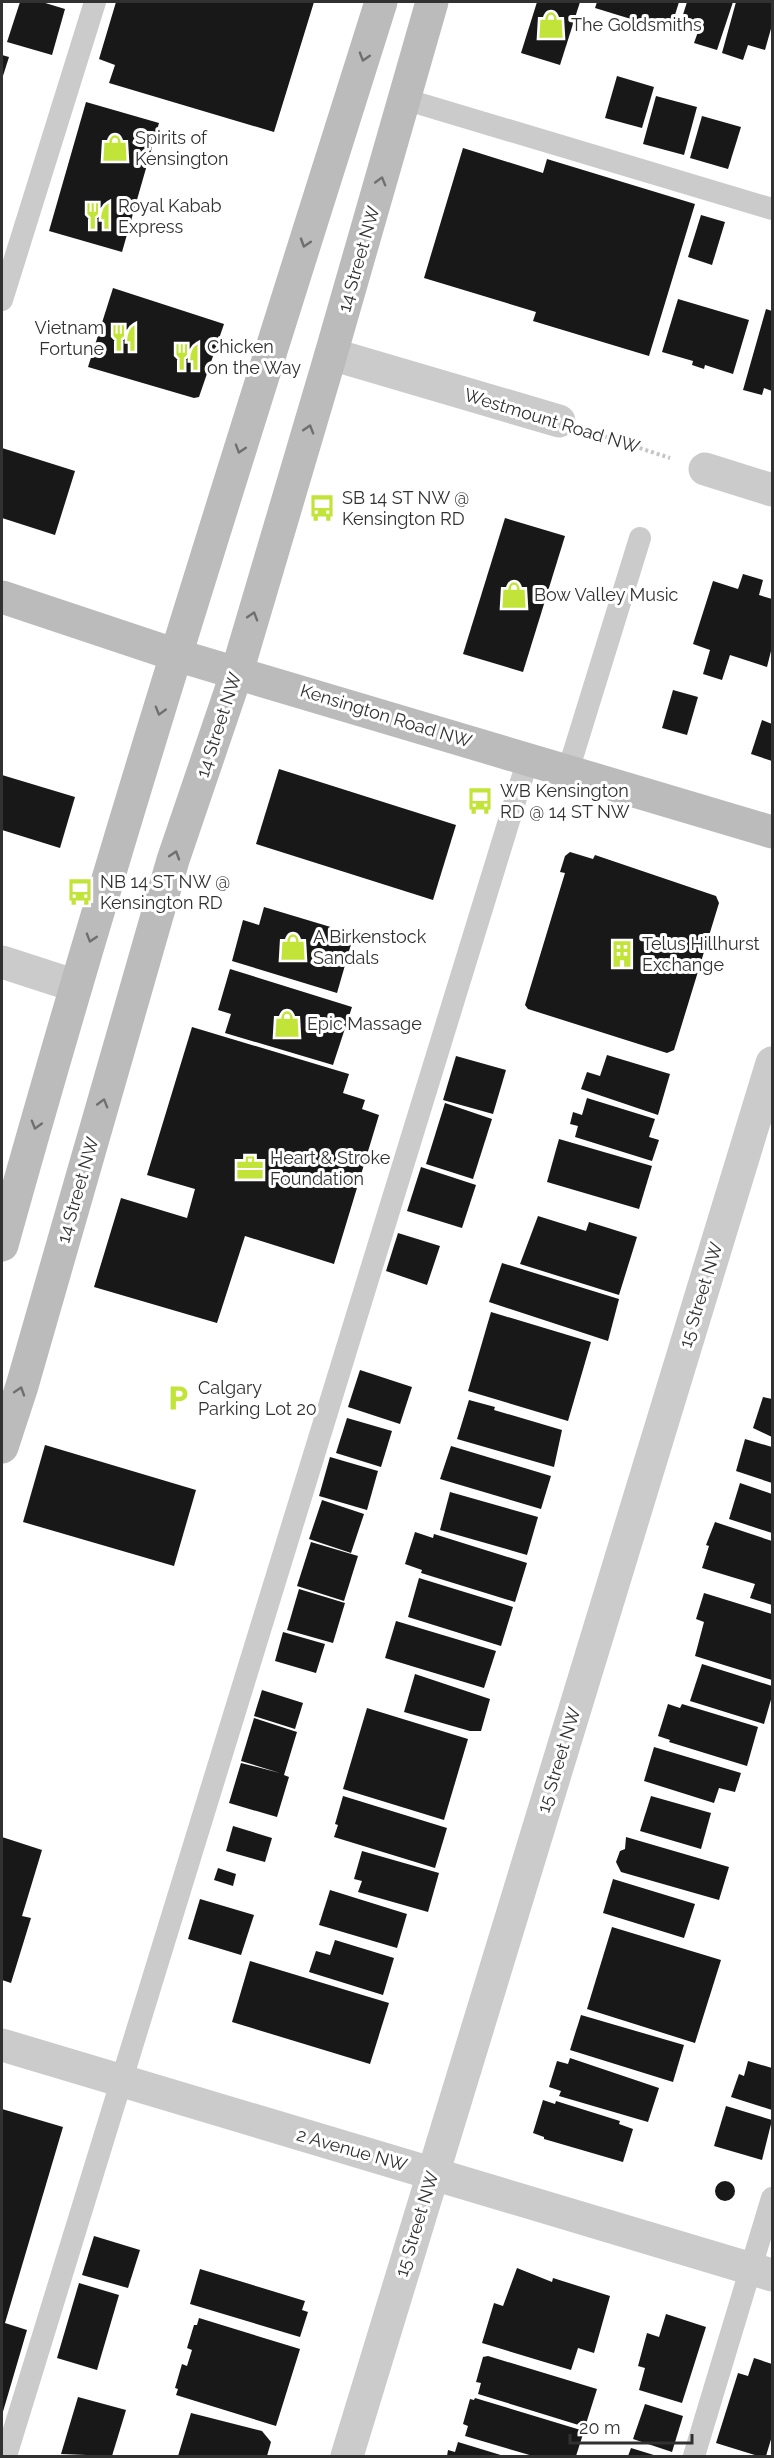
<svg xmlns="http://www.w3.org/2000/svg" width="774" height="2458" viewBox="0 0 774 2458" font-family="Raleway,sans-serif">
	<rect width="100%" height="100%" fill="#fff"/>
	<!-- building -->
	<g fill="#181818">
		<polygon points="20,2 42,2 65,9 52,55 7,42"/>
		<polygon points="116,2 314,2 274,132 109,83 115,65 99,59"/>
		<polygon points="537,2 580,2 560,65 521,53"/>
		<polygon points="597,2 679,2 670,31 595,8"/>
		<polygon points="687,2 733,2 717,50 694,43 699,29 680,24"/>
		<polygon points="736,2 772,2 772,25 765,50 748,45 743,60 722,53"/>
		<polygon points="2,55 9,57 2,79"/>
		<polygon points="617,76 654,87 642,128 605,118"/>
		<polygon points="656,96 697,107 684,155 643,144"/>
		<polygon points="86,102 159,123 122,252 49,231"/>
		<polygon points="702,116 741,127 728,169 690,158"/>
		<polygon points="463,148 543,173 547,159 695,204 649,356 533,321 536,312 424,278"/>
		<polygon points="701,215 725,222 712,265 688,257"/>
		<polygon points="113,288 224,324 199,397 194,398 88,367"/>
		<polygon points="678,299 749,320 733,374 705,365 704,369 692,365 693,361 662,352"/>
		<polygon points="766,309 772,311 772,391 764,388 762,395 743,390"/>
		<polygon points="2,448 75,471 55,535 2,518"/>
		<polygon points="505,518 565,536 523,672 463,654"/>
		<polygon points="743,574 763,580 759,595 772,599 772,647 767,667 730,655 722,680 703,674 710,650 693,644 713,581 738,589"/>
		<polygon points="673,690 698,697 687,735 662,728"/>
		<polygon points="762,720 772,724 772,761 751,754"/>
		<polygon points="279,769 456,825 433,900 256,844"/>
		<polygon points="2,775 75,797 60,848 2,830"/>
		<polygon points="570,852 593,859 595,855 716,896 719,903 674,1050 667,1053 528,1009 525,1005 565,873 560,872 565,856"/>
		<polygon points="264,907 354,934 337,993 232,961 243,920 259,925"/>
		<polygon points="230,969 352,1007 333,1065 225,1033 231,1014 218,1010"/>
		<polygon points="192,1027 349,1074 343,1093 365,1100 362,1109 379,1115 334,1264 245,1236 217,1323 94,1287 121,1198 187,1218 195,1189 147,1175"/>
		<polygon points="607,1055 670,1074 658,1115 581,1089 587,1072 600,1076"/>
		<polygon points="456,1056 506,1070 493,1114 443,1100"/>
		<polygon points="587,1098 655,1119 649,1137 659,1140 652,1161 575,1137 578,1126 570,1124 573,1112 582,1115"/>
		<polygon points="445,1103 492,1119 473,1179 426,1164"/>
		<polygon points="559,1139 652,1166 639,1209 547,1182"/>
		<polygon points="421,1167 476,1185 462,1228 407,1211"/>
		<polygon points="538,1216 586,1231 589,1222 637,1237 619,1295 520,1264"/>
		<polygon points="398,1233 440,1246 427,1285 386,1271"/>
		<polygon points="502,1263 619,1299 608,1341 489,1302"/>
		<polygon points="491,1312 591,1342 568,1421 468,1391"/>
		<polygon points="360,1370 412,1387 400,1424 348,1407"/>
		<polygon points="763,1397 772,1399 772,1437 753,1428"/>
		<polygon points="469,1400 495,1407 494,1410 562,1430 554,1467 457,1439"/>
		<polygon points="347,1418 392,1431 381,1467 336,1453"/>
		<polygon points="745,1439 772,1447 772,1483 736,1471"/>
		<polygon points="45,1445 196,1490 174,1566 23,1522"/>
		<polygon points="451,1446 551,1476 541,1509 440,1479"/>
		<polygon points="330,1457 378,1471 367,1510 319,1496"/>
		<polygon points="740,1483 772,1494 772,1533 729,1519"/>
		<polygon points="450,1492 538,1517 527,1555 440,1530"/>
		<polygon points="322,1500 364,1514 351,1553 309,1539"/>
		<polygon points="715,1522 772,1541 772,1605 750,1598 755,1584 702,1568 709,1546 706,1545"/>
		<polygon points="415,1532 433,1538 434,1534 527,1563 515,1602 421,1573 422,1570 405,1564"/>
		<polygon points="311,1542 358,1556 344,1601 297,1586"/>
		<polygon points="419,1578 513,1607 501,1646 408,1617"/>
		<polygon points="299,1589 345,1603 333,1643 287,1630"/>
		<polygon points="704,1593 772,1614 772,1680 695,1656 704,1622 696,1619"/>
		<polygon points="396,1621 496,1651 484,1688 385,1658"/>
		<polygon points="283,1632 325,1644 316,1673 275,1661"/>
		<polygon points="702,1664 772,1686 772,1696 764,1724 690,1701"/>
		<polygon points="415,1674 490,1699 481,1731 470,1731 404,1712"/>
		<polygon points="262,1690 303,1703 295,1729 254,1716"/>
		<polygon points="668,1704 680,1708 682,1704 758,1727 747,1766 669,1742 670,1740 658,1736"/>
		<polygon points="367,1708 468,1739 444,1820 343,1789"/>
		<polygon points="254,1718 297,1732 284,1775 289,1777 277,1817 229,1803 241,1763 280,1773 241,1761"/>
		<polygon points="654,1747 741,1773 735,1792 719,1788 714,1803 644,1781"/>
		<polygon points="343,1796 447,1828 435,1868 334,1837 338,1825 335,1824"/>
		<polygon points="651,1796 711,1813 701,1849 640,1831"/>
		<polygon points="233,1826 272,1838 265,1862 226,1851"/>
		<polygon points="2,1837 42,1850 22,1916 31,1918 11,1983 2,1980"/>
		<polygon points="626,1837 729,1867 719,1900 621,1872 616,1862 620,1851 625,1849"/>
		<polygon points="362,1851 439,1873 428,1912 358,1892 362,1881 354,1879"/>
		<polygon points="218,1868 236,1874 233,1886 214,1880"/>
		<polygon points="613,1879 695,1904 684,1938 603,1913"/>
		<polygon points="330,1890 407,1914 397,1948 319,1925"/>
		<polygon points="200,1899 254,1915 241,1955 188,1939"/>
		<polygon points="612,1927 721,1960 695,2043 587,2009"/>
		<polygon points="335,1940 394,1958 383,1995 309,1972 316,1951 330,1955"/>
		<polygon points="250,1961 389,2003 370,2064 232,2022"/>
		<polygon points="581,2015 684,2045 673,2082 570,2050"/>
		<polygon points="570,2058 659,2088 648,2122 559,2096 561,2091 549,2087 557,2061 568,2064"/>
		<polygon points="748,2061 772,2068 772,2110 731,2097 739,2074 744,2076"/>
		<polygon points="543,2100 555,2104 556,2101 620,2121 619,2124 633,2129 623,2162 544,2139 544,2137 533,2133"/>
		<polygon points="726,2106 772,2120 762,2160 714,2146"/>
		<polygon points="2,2109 63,2127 5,2323 27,2330 2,2415"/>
		<circle cx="725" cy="2191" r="10"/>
		<polygon points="94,2236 140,2250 128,2288 82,2275"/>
		<polygon points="517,2268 552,2282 553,2278 610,2296 594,2353 578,2348 571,2370 482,2343 494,2303 503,2306"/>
		<polygon points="200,2269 305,2301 302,2310 308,2312 300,2337 190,2304"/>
		<polygon points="79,2283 119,2295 97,2370 57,2358"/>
		<polygon points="666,2314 706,2327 682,2403 639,2390 645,2368 638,2366 647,2333 659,2337"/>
		<polygon points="199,2318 300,2349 276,2426 176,2395 178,2389 175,2388 182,2364 187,2366 192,2350 187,2348 194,2325 197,2325"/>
		<polygon points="488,2356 597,2389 585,2427 478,2394 481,2383 476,2382 483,2357"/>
		<polygon points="754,2358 772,2364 772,2436 766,2456 758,2456 716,2443 738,2373 748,2376"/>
		<polygon points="78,2397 126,2410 112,2456 61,2454"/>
		<polygon points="475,2398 584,2431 576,2456 533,2456 465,2436 468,2426 463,2424 470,2399 474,2400"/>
		<polygon points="645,2404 683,2416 672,2452 633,2439"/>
		<polygon points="191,2413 262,2431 271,2442 267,2456 178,2456"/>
		<polygon points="458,2442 504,2456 447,2456 448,2450 455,2452"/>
		<polygon points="631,2448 657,2456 628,2456"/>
	</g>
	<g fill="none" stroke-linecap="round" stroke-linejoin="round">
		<!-- path -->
		<polyline stroke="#c5c5c5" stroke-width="4" stroke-dasharray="3 3" stroke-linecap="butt" points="594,433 670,458"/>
		<!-- lane -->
		<g stroke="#cbcbcb" stroke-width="22">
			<polyline points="404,99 772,209"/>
			<polyline points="2,300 95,2"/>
			<polyline points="568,771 640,538"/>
			<polyline points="6,2456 528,759"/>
			<polyline points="694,2456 772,2198"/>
		</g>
		<!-- street -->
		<g stroke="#cbcbcb" stroke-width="33">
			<polyline points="331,354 559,421"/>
			<polyline points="705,469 772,490"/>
			<polyline points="2,962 76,986"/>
			<polyline points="2,2045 772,2275"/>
			<polyline points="347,2456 772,1063"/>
		</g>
		<!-- secondary -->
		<g stroke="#bbb" stroke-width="33">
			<polyline points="2,597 176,655 772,832"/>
			<path d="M 2,1245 C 118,828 251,415 381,2"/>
			<polyline points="2,1447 22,1386 173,860 237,672 331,354 432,2"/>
		</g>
	</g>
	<!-- one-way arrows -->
	<defs><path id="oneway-chevron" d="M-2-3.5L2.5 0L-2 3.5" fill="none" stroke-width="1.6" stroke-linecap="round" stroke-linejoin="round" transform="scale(1.5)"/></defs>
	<g stroke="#6f6f6f">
		<use href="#oneway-chevron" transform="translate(364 57) rotate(107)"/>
		<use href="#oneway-chevron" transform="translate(381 181) rotate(-74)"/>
		<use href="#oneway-chevron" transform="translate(305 243) rotate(108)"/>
		<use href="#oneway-chevron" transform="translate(309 429) rotate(-73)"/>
		<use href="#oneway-chevron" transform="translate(240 449) rotate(107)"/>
		<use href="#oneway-chevron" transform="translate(253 616) rotate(-73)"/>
		<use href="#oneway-chevron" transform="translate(160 711) rotate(106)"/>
		<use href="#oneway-chevron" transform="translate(175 855) rotate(-72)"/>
		<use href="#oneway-chevron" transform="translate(91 938) rotate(107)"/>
		<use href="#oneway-chevron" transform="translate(103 1103) rotate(-74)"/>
		<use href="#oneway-chevron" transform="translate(36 1125) rotate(106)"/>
		<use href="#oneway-chevron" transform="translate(20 1391) rotate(-72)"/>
	</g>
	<!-- icons -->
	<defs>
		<symbol id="shop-bare" viewBox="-9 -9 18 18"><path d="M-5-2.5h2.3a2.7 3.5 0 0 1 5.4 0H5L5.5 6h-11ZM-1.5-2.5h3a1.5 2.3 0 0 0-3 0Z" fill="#c2e338" stroke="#fff" stroke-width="2.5" paint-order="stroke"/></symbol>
		<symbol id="restaurant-bare" viewBox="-9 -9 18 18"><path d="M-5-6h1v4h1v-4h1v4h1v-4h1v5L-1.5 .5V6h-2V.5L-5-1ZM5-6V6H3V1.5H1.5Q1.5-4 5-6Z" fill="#c2e338" stroke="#fff" stroke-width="2.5" paint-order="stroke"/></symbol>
		<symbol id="bus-bare" viewBox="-9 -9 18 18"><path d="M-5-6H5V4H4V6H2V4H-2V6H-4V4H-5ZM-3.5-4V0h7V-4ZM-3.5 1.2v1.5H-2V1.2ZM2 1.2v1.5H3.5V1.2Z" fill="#c2e338" stroke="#fff" stroke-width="2.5" paint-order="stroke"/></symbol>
		<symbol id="building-bare" viewBox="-9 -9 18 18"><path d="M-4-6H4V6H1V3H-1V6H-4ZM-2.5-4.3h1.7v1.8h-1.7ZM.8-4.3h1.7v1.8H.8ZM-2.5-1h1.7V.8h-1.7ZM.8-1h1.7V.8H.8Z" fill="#c2e338" stroke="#fff" stroke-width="2.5" paint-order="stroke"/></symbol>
		<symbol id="office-bare" viewBox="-9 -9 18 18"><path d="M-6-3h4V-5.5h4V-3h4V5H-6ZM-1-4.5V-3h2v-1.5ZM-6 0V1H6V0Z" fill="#c2e338" stroke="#fff" stroke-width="2.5" paint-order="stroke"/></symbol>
		<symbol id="parking-bare" viewBox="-9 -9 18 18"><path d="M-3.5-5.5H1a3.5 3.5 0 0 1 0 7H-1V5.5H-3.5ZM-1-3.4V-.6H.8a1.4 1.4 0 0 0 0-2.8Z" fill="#c2e338" stroke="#fff" stroke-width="2.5" paint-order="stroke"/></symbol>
	</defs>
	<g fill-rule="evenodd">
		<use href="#shop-bare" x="532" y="6" width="38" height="38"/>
		<use href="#shop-bare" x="96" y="129" width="38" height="38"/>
		<use href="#restaurant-bare" x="79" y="197" width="38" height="38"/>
		<use href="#restaurant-bare" x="105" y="319" width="38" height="38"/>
		<use href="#restaurant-bare" x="168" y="338" width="38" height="38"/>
		<use href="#bus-bare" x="303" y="489" width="38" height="38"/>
		<use href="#shop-bare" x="495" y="576" width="38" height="38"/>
		<use href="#bus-bare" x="461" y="782" width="38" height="38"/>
		<use href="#bus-bare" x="61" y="873" width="38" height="38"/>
		<use href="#shop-bare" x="274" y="928" width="38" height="38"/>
		<use href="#building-bare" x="603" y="935" width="38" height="38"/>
		<use href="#shop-bare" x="268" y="1005" width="38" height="38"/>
		<use href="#office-bare" x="231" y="1149" width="38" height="38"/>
		<use href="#parking-bare" x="159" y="1379" width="38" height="38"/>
	</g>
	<g text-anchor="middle" stroke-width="6" stroke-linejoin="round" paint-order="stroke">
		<!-- poi labels -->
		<g font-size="18" fill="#313131" stroke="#fff" text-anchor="start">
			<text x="571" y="31">The Goldsmiths</text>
			<text x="135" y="144">Spirits of<tspan x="135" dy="21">Kensington</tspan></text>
			<text x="118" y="212">Royal Kabab<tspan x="118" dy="21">Express</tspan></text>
			<text x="104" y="334" text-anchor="end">Vietnam<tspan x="104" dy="21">Fortune</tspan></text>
			<text x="207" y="353">Chicken<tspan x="207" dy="21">on the Way</tspan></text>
			<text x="342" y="504">SB 14 ST NW @<tspan x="342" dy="21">Kensington RD</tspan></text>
			<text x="534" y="601">Bow Valley Music</text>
			<text x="500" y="797">WB Kensington<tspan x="500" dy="21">RD @ 14 ST NW</tspan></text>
			<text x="100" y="888">NB 14 ST NW @<tspan x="100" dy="21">Kensington RD</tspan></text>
			<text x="313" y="943">A Birkenstock<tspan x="313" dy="21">Sandals</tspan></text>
			<text x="642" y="950">Telus Hillhurst<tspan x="642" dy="21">Exchange</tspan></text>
			<text x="307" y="1030">Epic Massage</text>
			<text x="270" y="1164">Heart &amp; Stroke<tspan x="270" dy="21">Foundation</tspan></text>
			<text x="198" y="1394">Calgary<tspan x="198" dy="21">Parking Lot 20</tspan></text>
		</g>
		<!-- street labels -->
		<g font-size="18" fill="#313131" stroke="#fff">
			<text transform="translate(359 259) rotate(-74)" y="6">14 Street NW</text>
			<text transform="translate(552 421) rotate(17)" y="6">Westmount Road NW</text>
			<text transform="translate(386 716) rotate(17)" y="6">Kensington Road NW</text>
			<text transform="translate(219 725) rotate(-72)" y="6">14 Street NW</text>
			<text transform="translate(78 1190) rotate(-74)" y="6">14 Street NW</text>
			<text transform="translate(701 1295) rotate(-73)" y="6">15 Street NW</text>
			<text transform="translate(559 1760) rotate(-73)" y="6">15 Street NW</text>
			<text transform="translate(352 2150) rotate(16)" y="6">2 Avenue NW</text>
			<text transform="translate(417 2224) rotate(-73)" y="6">15 Street NW</text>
		</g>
	</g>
	<!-- border -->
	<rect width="774" height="2458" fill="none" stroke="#313131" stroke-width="6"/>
	<!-- scale -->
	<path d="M570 2434v9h122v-9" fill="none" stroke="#313131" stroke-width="3"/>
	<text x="579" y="2434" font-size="18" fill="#313131" stroke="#ffffff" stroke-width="4.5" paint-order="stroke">20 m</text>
</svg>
